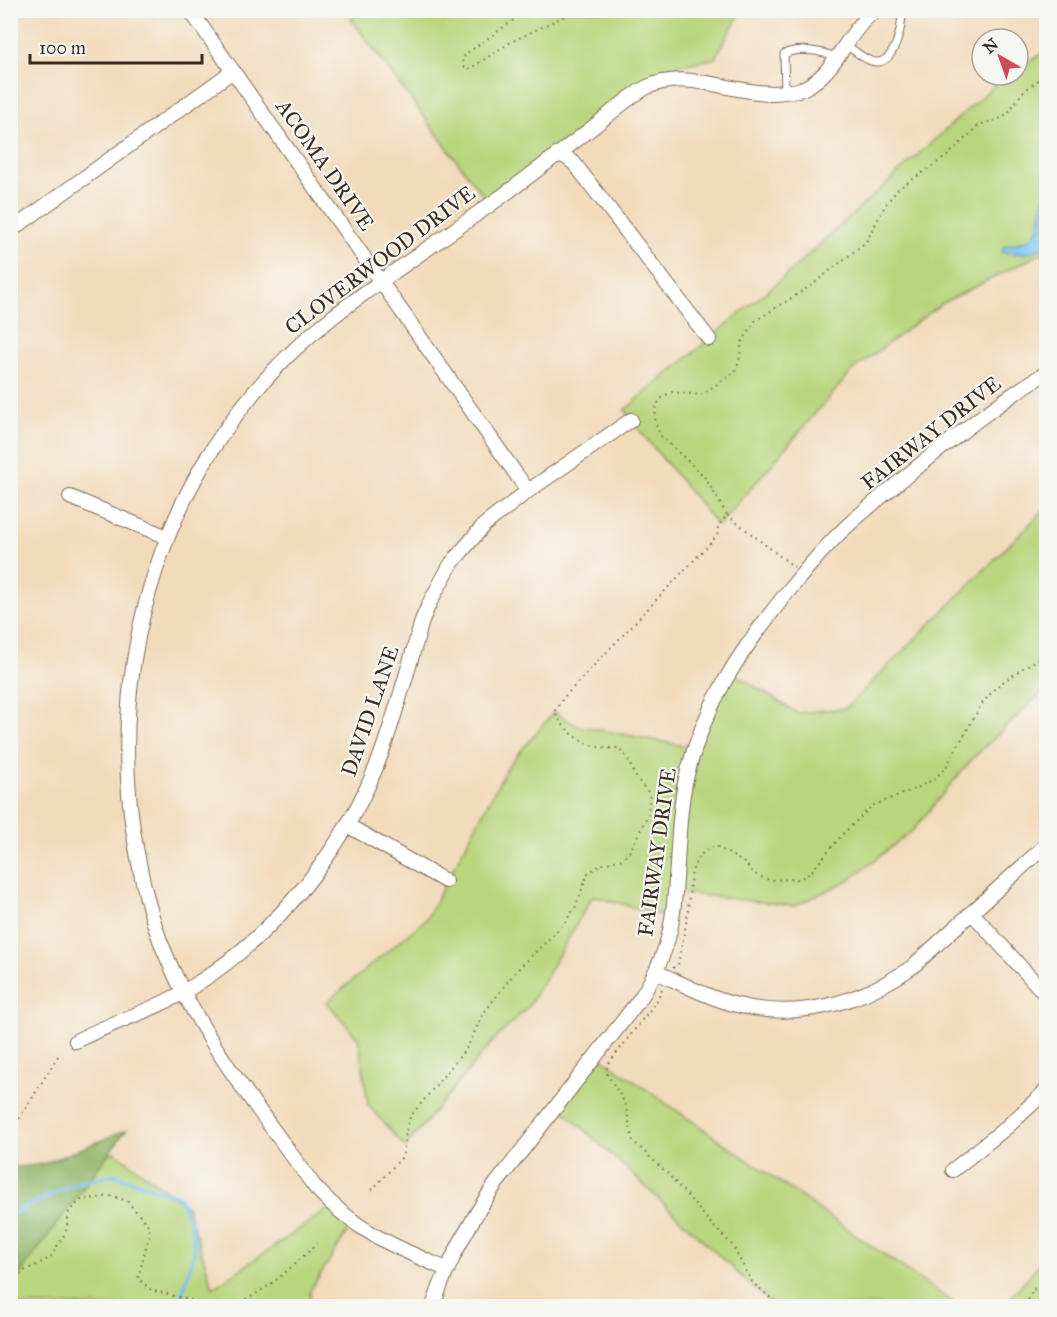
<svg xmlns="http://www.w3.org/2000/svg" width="1057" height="1317" viewBox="0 0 1057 1317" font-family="'IM FELL Great Primer',serif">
	<rect width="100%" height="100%" fill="#f6f6f2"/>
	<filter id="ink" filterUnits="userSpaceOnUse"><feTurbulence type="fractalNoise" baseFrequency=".0167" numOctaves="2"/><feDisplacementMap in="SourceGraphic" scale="12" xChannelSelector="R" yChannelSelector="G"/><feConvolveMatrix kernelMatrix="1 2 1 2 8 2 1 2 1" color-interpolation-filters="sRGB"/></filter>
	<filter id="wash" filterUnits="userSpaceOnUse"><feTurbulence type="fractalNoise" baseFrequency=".008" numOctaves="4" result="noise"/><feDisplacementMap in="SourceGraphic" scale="24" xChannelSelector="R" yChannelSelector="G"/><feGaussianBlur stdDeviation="1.35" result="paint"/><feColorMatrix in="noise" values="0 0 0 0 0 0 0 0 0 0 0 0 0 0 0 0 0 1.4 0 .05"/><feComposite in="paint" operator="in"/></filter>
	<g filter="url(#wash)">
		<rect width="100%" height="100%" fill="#f2dbbb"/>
		<!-- green -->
		<g fill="#b8d67d" stroke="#7a804e" stroke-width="1.5">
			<polygon points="360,10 741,11 715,58 681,65 639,91 490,205 351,19"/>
			<polygon points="1046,51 1046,251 941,304 853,370 718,526 631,420 625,410 785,276 1000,80 1009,75 1018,75 1018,69"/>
			<polygon points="1046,508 1046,689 973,758 913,830 848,881 794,906 675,892 672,918 593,896 528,1007 493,1041 405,1147 368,1105 359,1040 327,1002 426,919 508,766 554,712 575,725 695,748 729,670 797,713 846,708"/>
			<polygon points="597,1055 958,1306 773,1306 558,1105"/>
			<polygon points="115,1152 187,1206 213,1288 333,1206 353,1223 310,1291 310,1306 11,1306 11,1179"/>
			<polygon points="1046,1255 1046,1306 1004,1306"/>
		</g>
		<!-- forest -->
		<polygon fill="#92b76c" stroke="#667045" stroke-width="1.5" points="126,1130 11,1286 11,1168 44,1164"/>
		<!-- water -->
		<path fill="#76c0ef" stroke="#587586" stroke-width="1.5" d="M 1046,190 L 1046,247 L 1024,254 L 1002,252 L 1005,245 C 1048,241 1037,221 1046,190 Z"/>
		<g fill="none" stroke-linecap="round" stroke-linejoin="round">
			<!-- stream -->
			<polyline stroke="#76c0ef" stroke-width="4" points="10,1215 78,1182 115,1175 179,1197 191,1222 195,1249 179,1306"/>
		</g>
	</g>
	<g filter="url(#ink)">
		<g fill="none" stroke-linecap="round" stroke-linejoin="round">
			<defs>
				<g id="lane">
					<path d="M 846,45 C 854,50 862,58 871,61 C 895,69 902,27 902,10"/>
					<path d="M 785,92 L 784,54 C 799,47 821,51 836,57"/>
				</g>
				<g id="street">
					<polyline points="190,10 528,491"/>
					<polyline points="556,156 563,155 574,163 709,339"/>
					<polyline points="10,231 233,71"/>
					<polyline points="70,497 167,537"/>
					<polyline points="347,825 445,881"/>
					<polyline points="972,913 1046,995"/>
					<path d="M 656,972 C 681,983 706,997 733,1004 C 797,1021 859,1004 912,967 L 1046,845"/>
					<path d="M 76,1041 C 114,1021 156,1010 192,987 C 278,933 349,844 383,749 C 398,706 410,662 423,618 L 430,602 L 451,564 L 484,525 L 528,491 L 631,420"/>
					<polyline points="953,1170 1007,1127 1046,1091"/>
					<path d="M 446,1269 C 393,1246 355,1231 315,1187 C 259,1109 196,1033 161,943 C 147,906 139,868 133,829 C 108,655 165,473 293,351 C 323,322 358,298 391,274 C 427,249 463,224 498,199 C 530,176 561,152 592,128 C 610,114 627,98 647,87 C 688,69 730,93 773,93 C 783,92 795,92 804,88 C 837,73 847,30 876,10"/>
					<path d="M 433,1306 C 447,1264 467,1227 492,1189 L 640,999 C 656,974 668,948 672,919 C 679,874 676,828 685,783 C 703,704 740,651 790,589 C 807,568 825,547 845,528 C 870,505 898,483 925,461 C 964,430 1003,399 1046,373"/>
				</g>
			</defs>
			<!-- lane casing -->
			<use href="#lane" stroke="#7b6855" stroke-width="9"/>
			<!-- street casing -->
			<use href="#street" stroke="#7b6855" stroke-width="16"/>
			<!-- path -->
			<g stroke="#7b6855" stroke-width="2" stroke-dasharray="1.5 4.5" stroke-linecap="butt">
				<polyline points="528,10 467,53 462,59 465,69 471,68 511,42 577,10"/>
				<polyline points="727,515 794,567"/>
				<path d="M 673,968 L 678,964 C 681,948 685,932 687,916 C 692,891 684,856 716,846 L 746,864 L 754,874 L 769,880 L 799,879 L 810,873 L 843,834 L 872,806 L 917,788 L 934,779 L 946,767 L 981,705 L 996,687 L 1023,668 L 1046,655"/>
				<polyline points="662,989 656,1002 609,1063 607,1068 607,1074 625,1103 633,1141 669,1175 715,1228 732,1245 752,1282 780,1306"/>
				<polyline points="10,1134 60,1053"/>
				<path d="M 372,1190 L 403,1156 L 406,1131 L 410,1117 L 468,1046 L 483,1014 L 516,971 L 564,924 L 576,906 L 588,873 L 600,865 L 622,859 L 630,851 L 648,815 L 650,794 C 645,788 638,782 635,775 C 627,761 632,760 617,748 C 588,750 568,735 554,712 L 564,697 L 717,536 L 718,526 L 727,515 L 704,476 L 661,436 L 655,423 L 656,405 L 663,397 L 671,392 L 701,395 L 735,372 L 739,362 L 742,342 L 755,321 L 812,285 L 866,242 L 886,204 L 898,189 L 947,156 L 979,125 L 999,119 L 1008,113 L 1023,92 L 1046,74"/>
				<polyline points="19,1306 11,1285 24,1271 50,1258 66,1232 69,1211 81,1200 112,1196 127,1201 148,1225 149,1236 138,1278 151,1290 214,1306"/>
				<path d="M 229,1306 C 263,1296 291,1267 317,1244"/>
				<path d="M 1027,1306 C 1029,1294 1035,1285 1046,1279"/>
			</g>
			<!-- lane -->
			<use href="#lane" stroke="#fff" stroke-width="7"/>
			<!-- street -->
			<use href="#street" stroke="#fff" stroke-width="14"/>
		</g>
	</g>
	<g text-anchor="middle" stroke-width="4.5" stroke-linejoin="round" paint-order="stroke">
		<!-- street labels -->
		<g font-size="21" fill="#3b2a1e" stroke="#f6f6f2">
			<text transform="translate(325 165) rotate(55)" y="7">ACOMA DRIVE</text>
			<text transform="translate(380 260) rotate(-37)" y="7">CLOVERWOOD DRIVE</text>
			<text transform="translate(931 433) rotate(-38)" y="7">FAIRWAY DRIVE</text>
			<text transform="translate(370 711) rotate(-71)" y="7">DAVID LANE</text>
			<text transform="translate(657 852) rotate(-82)" y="7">FAIRWAY DRIVE</text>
		</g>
	</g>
	<!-- margin -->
	<rect width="1057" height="1317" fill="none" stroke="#f6f6f2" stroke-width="36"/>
	<!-- north arrow -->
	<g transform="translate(1000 57) rotate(320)"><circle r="28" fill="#f6f6f2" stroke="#aba49d" stroke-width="1.5"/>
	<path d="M0-4.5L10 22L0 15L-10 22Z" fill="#d1495b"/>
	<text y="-9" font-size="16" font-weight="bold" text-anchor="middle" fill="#3b2a1e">N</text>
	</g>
	<!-- scale -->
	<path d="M30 54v9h172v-9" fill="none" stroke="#3b2a1e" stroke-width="3"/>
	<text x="39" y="54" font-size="18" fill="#3b2a1e" stroke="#f6f6f2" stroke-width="4.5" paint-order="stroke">100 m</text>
</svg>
